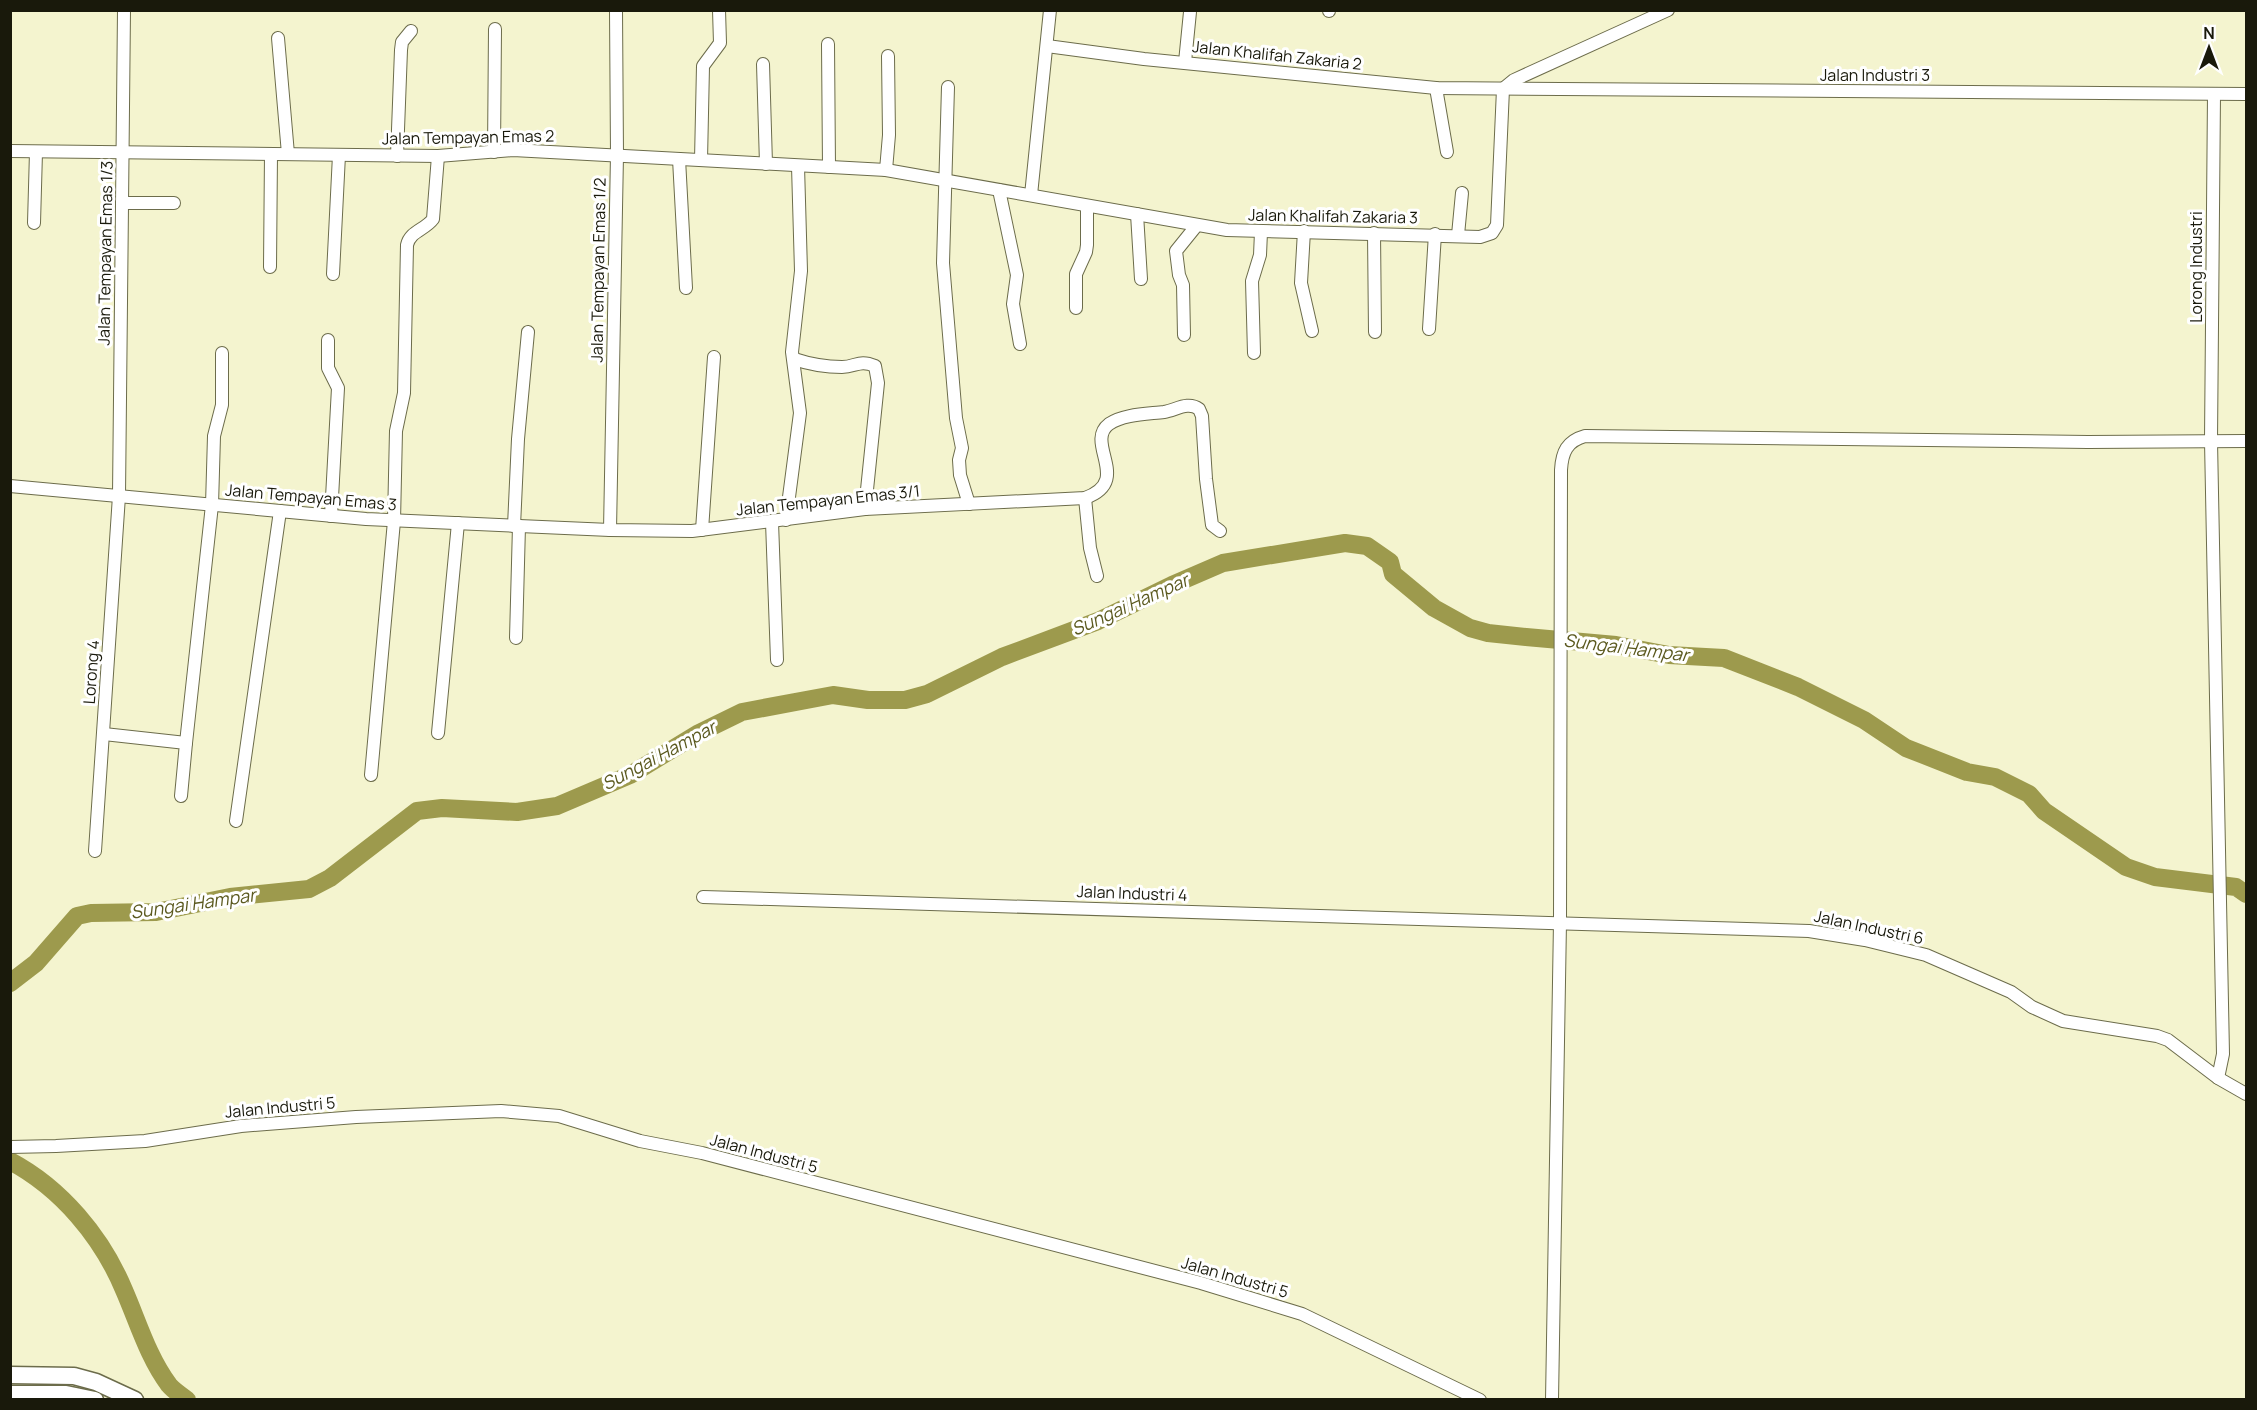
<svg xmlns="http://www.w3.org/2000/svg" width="2257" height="1410" viewBox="0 0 2257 1410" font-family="Manrope,sans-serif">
	<rect width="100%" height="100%" fill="#f4f4cf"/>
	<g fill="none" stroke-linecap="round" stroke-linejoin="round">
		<!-- river -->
		<g stroke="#9d9a4d" stroke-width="18">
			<polyline points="10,983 36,963 77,916 91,913 156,912 230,897 309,889 330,878 417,811 442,808 517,812 557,806 630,775 699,733 742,712 833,695 868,700 905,700 927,694 1002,657 1098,621 1172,585 1223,563 1345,543 1367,546 1390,562 1393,574 1434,608 1470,628 1488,633 1526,637 1616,645 1669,655 1724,658 1798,687 1864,720 1906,748 1967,772 1995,777 2029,794 2044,811 2126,867 2155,877 2236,887 2246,894"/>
			<path d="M 10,1161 C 61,1188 102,1237 124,1290 C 138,1322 148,1357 169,1385 C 174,1391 181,1395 187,1400"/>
		</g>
		<defs>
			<g id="street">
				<polyline points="1329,11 1329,10"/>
				<polyline points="278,38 288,154"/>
				<polyline points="828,44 829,167"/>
				<polyline points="1047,46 1144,59 1436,88 2246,94"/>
				<polyline points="1185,62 1190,12"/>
				<polyline points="763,64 766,164"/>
				<polyline points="948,87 943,263 956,418 962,448 959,460 960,475 969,504"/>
				<polyline points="1436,88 1447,152"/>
				<polyline points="1503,89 1514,80 1668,10"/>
				<polyline points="2214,94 2211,441 2223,1054 2218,1078"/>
				<polyline points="10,151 438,156 513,150 886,170 1227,230 1480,237 1492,233 1497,225 1503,89"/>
				<polyline points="494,152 495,29"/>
				<polyline points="397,156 401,50 402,42 411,31"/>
				<polyline points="679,159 686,288"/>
				<polyline points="701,160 703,66 720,43 719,10"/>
				<polyline points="886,170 889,135 888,56"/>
				<polyline points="999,190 1017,275 1013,304 1020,344"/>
				<polyline points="1031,195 1050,10"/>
				<polyline points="122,203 174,203"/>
				<polyline points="1137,214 1141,279"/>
				<polyline points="34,223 36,152"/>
				<polyline points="1304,231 1301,283 1312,331"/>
				<polyline points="1374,233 1375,332"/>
				<polyline points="1458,235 1462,193"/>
				<polyline points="270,267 271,154"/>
				<polyline points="333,274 339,155"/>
				<polyline points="1076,308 1076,274 1086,252 1087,245 1087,206"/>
				<polyline points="1429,329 1435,234"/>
				<polyline points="1184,335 1183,285 1179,275 1176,251 1197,225"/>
				<polyline points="328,340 328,368 338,388 331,516"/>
				<polyline points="1254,353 1252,281 1260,255 1261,232"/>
				<path d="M 794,359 C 809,364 826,367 842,367 C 856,367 859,359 875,366 L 878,383 L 865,509"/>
				<path d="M 10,486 L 366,519 L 610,530 L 692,531 L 865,509 L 1085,498 C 1133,481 1084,443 1109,424 C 1123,414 1148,414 1164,412 C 1176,410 1188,401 1199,409 L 1202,416 L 1206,479 L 1212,525 L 1220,531"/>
				<polyline points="1085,498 1090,548 1097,576"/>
				<polyline points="786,520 800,413 792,352 801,271 798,166"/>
				<polyline points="772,522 777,660"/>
				<polyline points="514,526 518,439 528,332"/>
				<polyline points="610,530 617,155 616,10"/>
				<polyline points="702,530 714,357"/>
				<polyline points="516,638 519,526"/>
				<polyline points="438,733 458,523"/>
				<polyline points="104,734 186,743 181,796"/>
				<polyline points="186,743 212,505 214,436 222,405 222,353"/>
				<path d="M 371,775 L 394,521 L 396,431 L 404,393 L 407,245 C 410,231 425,230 433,219 L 438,156"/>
				<polyline points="236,821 280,511"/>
				<polyline points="95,851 119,496 124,10"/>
				<polyline points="703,897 1809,931 1865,940 1926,955 2011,992 2032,1007 2063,1021 2157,1036 2168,1040 2218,1078 2246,1094"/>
				<polyline points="10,1147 56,1146 145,1141 241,1126 356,1117 501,1111 559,1116 640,1141 702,1153 1201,1283 1302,1314 1480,1400"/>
				<path d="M 1552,1400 L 1560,922 L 1561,470 C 1562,452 1567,441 1585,436 L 2088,442 L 2246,441"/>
			</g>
			<g id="secondary">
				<polyline points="10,1375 74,1376 96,1382 135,1400"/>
				<polyline points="10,1394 66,1394 95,1400"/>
			</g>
		</defs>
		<!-- street casing -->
		<use href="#street" stroke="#6c6c4b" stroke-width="14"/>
		<!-- secondary casing -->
		<use href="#secondary" stroke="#6c6c4b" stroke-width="19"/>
		<!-- street -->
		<use href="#street" stroke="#fff" stroke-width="12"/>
		<!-- secondary -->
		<use href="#secondary" stroke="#fff" stroke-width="16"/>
	</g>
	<g text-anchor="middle" stroke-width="6" stroke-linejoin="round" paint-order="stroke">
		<!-- street labels -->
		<g font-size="16" fill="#19190b" stroke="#fff">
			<text transform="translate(1277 55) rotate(6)" y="6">Jalan Khalifah Zakaria 2</text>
			<text x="1875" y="81">Jalan Industri 3</text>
			<text transform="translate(468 137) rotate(-1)" y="6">Jalan Tempayan Emas 2</text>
			<text transform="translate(1333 216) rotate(1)" y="6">Jalan Khalifah Zakaria 3</text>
			<text transform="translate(105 253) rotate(-89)" y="6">Jalan Tempayan Emas 1/3</text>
			<text transform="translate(2196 267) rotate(-90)" y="6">Lorong Industri</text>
			<text transform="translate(598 270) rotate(-89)" y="6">Jalan Tempayan Emas 1/2</text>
			<text transform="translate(311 497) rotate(5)" y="6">Jalan Tempayan Emas 3</text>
			<text transform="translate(828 500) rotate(-6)" y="6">Jalan Tempayan Emas 3/1</text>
			<text transform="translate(91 672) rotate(-86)" y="6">Lorong 4</text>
			<text transform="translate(1132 893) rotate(2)" y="6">Jalan Industri 4</text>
			<text transform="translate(1869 927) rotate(12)" y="6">Jalan Industri 6</text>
			<text transform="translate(280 1107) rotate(-5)" y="6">Jalan Industri 5</text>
			<text transform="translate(764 1153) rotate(15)" y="6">Jalan Industri 5</text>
			<text transform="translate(1235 1277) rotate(16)" y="6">Jalan Industri 5</text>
		</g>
		<!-- water labels -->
		<g font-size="18" font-style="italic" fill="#5b591f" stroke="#fff">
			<text transform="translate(1130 605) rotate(-24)" y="6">Sungai Hampar</text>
			<text transform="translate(1626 648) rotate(7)" y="6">Sungai Hampar</text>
			<text transform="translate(659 756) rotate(-28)" y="6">Sungai Hampar</text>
			<text transform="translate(193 904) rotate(-8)" y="6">Sungai Hampar</text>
		</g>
	</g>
	<!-- border -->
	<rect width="2257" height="1410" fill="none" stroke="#19190b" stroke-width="24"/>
	<!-- north arrow -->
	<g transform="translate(2209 48)" stroke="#ffffff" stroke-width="4.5" paint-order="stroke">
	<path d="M0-4.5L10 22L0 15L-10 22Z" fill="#19190b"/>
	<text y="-9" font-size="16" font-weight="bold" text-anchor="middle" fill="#19190b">N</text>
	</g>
</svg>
